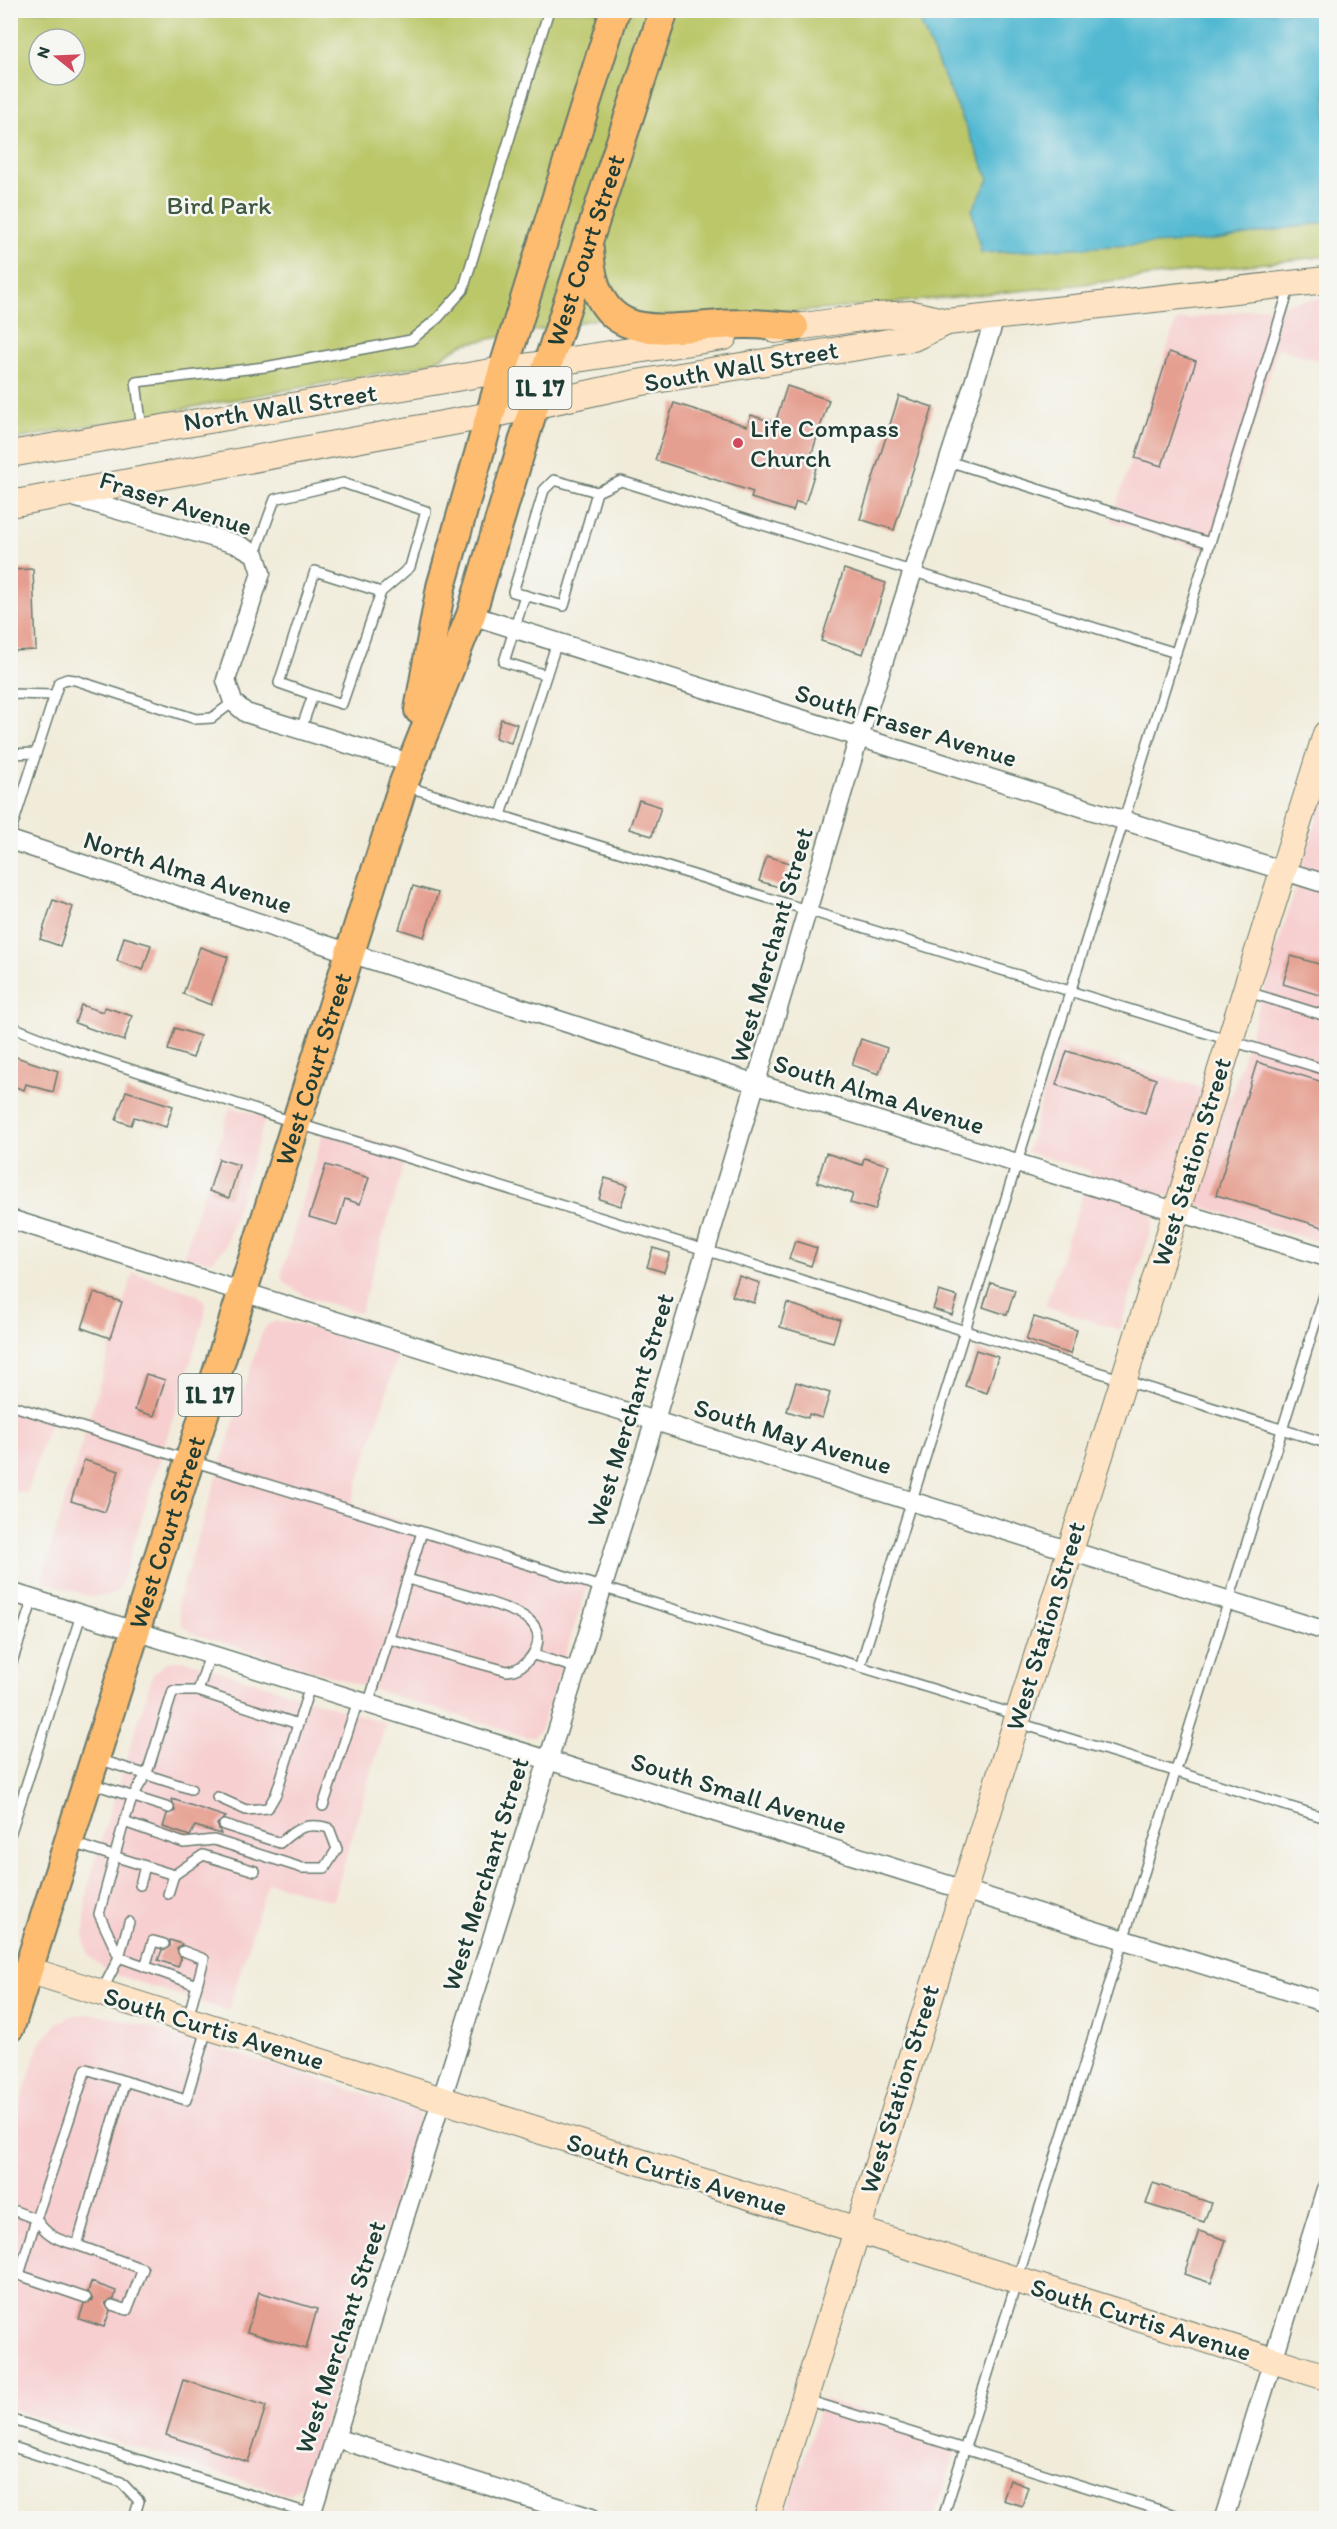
<svg xmlns="http://www.w3.org/2000/svg" width="1337" height="2529" viewBox="0 0 1337 2529" font-family="Itim,sans-serif">
	<rect width="100%" height="100%" fill="#f6f6f2"/>
	<filter id="ink" filterUnits="userSpaceOnUse"><feTurbulence type="fractalNoise" baseFrequency=".0167" numOctaves="2"/><feDisplacementMap in="SourceGraphic" scale="12" xChannelSelector="R" yChannelSelector="G"/><feConvolveMatrix kernelMatrix="1 2 1 2 8 2 1 2 1" color-interpolation-filters="sRGB"/></filter>
	<filter id="wash" filterUnits="userSpaceOnUse"><feTurbulence type="fractalNoise" baseFrequency=".008" numOctaves="4" result="noise"/><feDisplacementMap in="SourceGraphic" scale="24" xChannelSelector="R" yChannelSelector="G"/><feGaussianBlur stdDeviation="1.35" result="paint"/><feColorMatrix in="noise" values="0 0 0 0 0 0 0 0 0 0 0 0 0 0 0 0 0 1.4 0 .05"/><feComposite in="paint" operator="in"/></filter>
	<g filter="url(#wash)">
		<rect width="100%" height="100%" fill="#f1ecda"/>
		<!-- built -->
		<g fill="#f7cfd0">
			<polygon points="1326,297 1326,363 1278,348 1212,552 1111,521 1176,321"/>
			<polygon points="1326,789 1326,1245 1162,1194 1120,1330 1045,1306 1090,1171 1027,1152 1058,1044 1231,1097"/>
			<polygon points="230,1107 266,1117 225,1247 213,1261 183,1258"/>
			<polygon points="325,1126 408,1152 360,1313 305,1296 284,1282 281,1275"/>
			<polygon points="133,1272 198,1295 205,1303 205,1316 123,1578 118,1589 111,1595 92,1597 41,1581"/>
			<polygon points="276,1321 297,1324 398,1355 351,1505 589,1582 540,1731 534,1736 527,1737 192,1633 182,1625 177,1604 261,1335 267,1325"/>
			<polygon points="11,1410 50,1422 27,1494 11,1489"/>
			<polygon points="184,1660 386,1723 333,1901 268,1882 228,2011 110,1973 89,1956 84,1942 86,1898 93,1866 153,1674 167,1662"/>
			<polygon points="97,2014 143,2025 411,2108 417,2111 420,2119 305,2483 289,2495 11,2409 11,2134 39,2044 59,2022 75,2015"/>
			<polygon points="823,2399 959,2441 934,2518 784,2518"/>
		</g>
		<!-- green -->
		<path fill="#bbc769" stroke="#6d824e" stroke-width="1.5" fill-rule="evenodd" d="M 11,11 L 1326,11 L 1326,256 L 1058,287 L 820,310 L 669,320 L 628,313 L 463,344 L 437,360 L 414,367 L 11,440 ZM 39,39 L 75,39 L 75,75 L 39,75 Z"/>
		<!-- water -->
		<polygon fill="#53b9d2" stroke="#397b83" stroke-width="1.5" points="919,11 1326,11 1326,222 1209,241 981,253 972,210 989,179 922,27"/>
		<g id="blocks">
			<!-- building -->
			<g fill="#e59f90">
				<polygon points="1169,352 1196,361 1162,466 1135,458"/>
				<polygon points="787,386 829,400 809,462 817,465 805,504 796,502 793,511 751,498 753,492 655,460 674,403 747,426 751,415 775,423"/>
				<polygon points="899,396 933,407 894,530 860,519"/>
				<polygon points="33,569 36,650 10,651 10,570"/>
				<polygon points="844,569 886,583 863,654 821,641"/>
				<polygon points="501,719 517,724 511,743 495,738"/>
				<polygon points="639,800 661,807 652,836 629,829"/>
				<polygon points="767,856 790,863 782,888 759,881"/>
				<polygon points="413,886 438,893 424,937 399,929"/>
				<polygon points="53,900 73,907 60,946 40,939"/>
				<polygon points="124,937 151,945 143,970 117,961"/>
				<polygon points="200,947 228,957 211,1005 183,994"/>
				<polygon points="1291,956 1326,966 1326,997 1283,984"/>
				<polygon points="81,1005 103,1012 105,1007 132,1016 124,1041 75,1023"/>
				<polygon points="175,1028 200,1036 193,1058 168,1050"/>
				<polygon points="861,1039 887,1048 879,1074 852,1065"/>
				<polygon points="1067,1051 1156,1079 1145,1113 1056,1085"/>
				<polygon points="10,1055 58,1071 53,1092 26,1084 24,1090 10,1085"/>
				<polygon points="1257,1062 1326,1083 1326,1228 1216,1195"/>
				<polygon points="126,1091 173,1106 166,1127 134,1117 131,1125 116,1120"/>
				<polygon points="826,1153 862,1165 864,1158 889,1165 875,1210 850,1203 853,1194 817,1182"/>
				<polygon points="219,1159 239,1165 229,1198 209,1191"/>
				<polygon points="326,1165 369,1178 360,1204 345,1199 337,1225 309,1217"/>
				<polygon points="605,1178 628,1185 621,1206 599,1199"/>
				<polygon points="795,1241 817,1248 811,1266 789,1259"/>
				<polygon points="653,1248 670,1253 664,1272 647,1267"/>
				<polygon points="739,1276 760,1283 754,1303 732,1296"/>
				<polygon points="991,1283 1015,1290 1007,1315 983,1307"/>
				<polygon points="939,1291 958,1297 952,1315 933,1309"/>
				<polygon points="94,1293 122,1302 110,1338 82,1328"/>
				<polygon points="787,1303 840,1320 833,1342 780,1327"/>
				<polygon points="1034,1317 1077,1330 1070,1354 1026,1340"/>
				<polygon points="976,1350 998,1357 987,1393 965,1386"/>
				<polygon points="146,1374 165,1380 154,1416 135,1410"/>
				<polygon points="796,1382 830,1393 822,1418 809,1414 808,1418 787,1411"/>
				<polygon points="84,1460 119,1471 105,1512 71,1501"/>
				<polygon points="172,1799 226,1817 217,1824 221,1834 195,1826 190,1836 163,1827 167,1814 175,1811"/>
				<polygon points="170,1940 182,1944 177,1949 181,1958 178,1967 158,1960 162,1950 170,1946"/>
				<polygon points="1153,2183 1211,2203 1204,2222 1146,2204"/>
				<polygon points="1199,2231 1226,2240 1211,2283 1184,2274"/>
				<polygon points="91,2282 116,2291 114,2299 105,2303 110,2311 104,2327 79,2319 84,2304 93,2300 88,2292"/>
				<polygon points="259,2292 317,2309 306,2349 247,2332"/>
				<polygon points="183,2380 266,2406 248,2462 166,2435"/>
				<polygon points="1010,2480 1028,2487 1022,2506 1003,2500"/>
			</g>
		</g>
	</g>
	<g filter="url(#ink)">
		<use href="#blocks" fill-opacity="0" stroke="#687a6e" stroke-width="1.5"/>
		<g fill="none" stroke-linecap="round" stroke-linejoin="round">
			<defs>
				<g id="lane">
					<polyline points="142,430 136,382 265,367 411,340 438,318 463,290 549,10"/>
					<polyline points="948,461 1210,543"/>
					<polyline points="597,492 564,606 513,592 544,490 554,480 597,492 621,481 1176,653"/>
					<polyline points="255,554 275,499 343,483 426,511 410,567 381,592 342,704 313,695 301,729"/>
					<polyline points="525,595 504,662 546,675"/>
					<polyline points="10,694 54,695"/>
					<polyline points="313,695 279,683 315,571 381,592"/>
					<polyline points="10,754 36,753"/>
					<polyline points="405,786 1326,1070"/>
					<polyline points="501,815 557,642"/>
					<polyline points="10,834 59,682 67,679 75,680 196,719 212,718 233,702"/>
					<polyline points="1248,992 1326,1016"/>
					<polyline points="10,1026 68,1049 296,1123 1326,1443"/>
					<polyline points="10,1405 1017,1715"/>
					<path d="M 389,1639 L 507,1671 C 528,1670 550,1639 530,1621 C 515,1606 432,1586 407,1579"/>
					<polyline points="534,1655 576,1668"/>
					<polyline points="860,1667 1290,286"/>
					<polyline points="10,1668 33,1599"/>
					<polyline points="198,1691 210,1655"/>
					<polyline points="368,1705 422,1532"/>
					<polyline points="1019,1723 1326,1818"/>
					<polyline points="98,1759 191,1789"/>
					<polyline points="90,1783 169,1808"/>
					<polyline points="217,1797 246,1810 268,1808 276,1794 310,1686"/>
					<polyline points="323,1806 358,1701"/>
					<path d="M 124,1822 L 184,1843 L 214,1840 L 302,1868 L 325,1868 L 337,1849 L 329,1828 C 306,1822 297,1828 280,1843 L 224,1825"/>
					<polyline points="10,1835 81,1615"/>
					<polyline points="72,1843 174,1875 168,1894"/>
					<polyline points="174,1875 203,1855 255,1871"/>
					<polyline points="140,1885 145,1866"/>
					<polyline points="183,1951 204,1959 188,2018"/>
					<polyline points="119,1957 99,1914 124,1822 133,1796 147,1773 173,1691 198,1691 298,1724"/>
					<polyline points="119,1957 129,1922"/>
					<polyline points="145,1967 153,1941 164,1944"/>
					<polyline points="102,1991 119,1957 197,1985"/>
					<polyline points="10,2209 36,2219 86,2069 186,2100 207,2029"/>
					<path d="M 36,2219 C 47,2236 58,2240 77,2245 L 125,2081"/>
					<polyline points="36,2219 19,2275 86,2298"/>
					<polyline points="77,2245 143,2269 127,2310 112,2305"/>
					<polyline points="807,2400 1185,2518"/>
					<polyline points="10,2419 311,2514"/>
					<polyline points="10,2446 121,2482 139,2501 134,2518"/>
					<polyline points="943,2518 1326,1289"/>
				</g>
				<g id="street">
					<polyline points="70,496 239,545 255,554 261,573 226,680 233,702 246,713 410,763"/>
					<polyline points="471,615 1326,884"/>
					<polyline points="10,840 350,953 757,1084 1326,1257"/>
					<polyline points="10,1219 1326,1631"/>
					<polyline points="10,1592 1326,2003"/>
					<polyline points="335,2438 592,2518"/>
					<polyline points="310,2518 655,1420 859,737 996,315"/>
					<polyline points="1224,2518 1326,2189"/>
				</g>
				<g id="secondary">
					<polyline points="775,330 876,316 912,314 947,322"/>
					<polyline points="10,454 503,370 724,337"/>
					<polyline points="10,504 491,415 637,383 913,338 947,322 1326,280"/>
					<polyline points="28,1970 1326,2377"/>
					<polyline points="767,2518 1326,734"/>
				</g>
				<g id="primary">
					<path d="M 589,250 C 596,358 673,323 747,324 C 763,324 778,326 794,327"/>
					<polyline points="419,710 441,587 503,370 615,10"/>
					<path id="s1" d="M 10,2027 L 403,785 L 471,615 L 534,406 L 664,10"/>
				</g>
			</defs>
			<!-- lane casing -->
			<use href="#lane" stroke="#687a6e" stroke-width="12"/>
			<!-- street casing -->
			<use href="#street" stroke="#687a6e" stroke-width="21"/>
			<!-- secondary casing -->
			<use href="#secondary" stroke="#687a6e" stroke-width="28"/>
			<!-- primary casing -->
			<use href="#primary" stroke="#687a6e" stroke-width="32"/>
			<!-- lane -->
			<use href="#lane" stroke="#fff" stroke-width="9"/>
			<!-- street -->
			<use href="#street" stroke="#fff" stroke-width="18"/>
			<!-- secondary -->
			<use href="#secondary" stroke="#fee4c5" stroke-width="26"/>
			<!-- primary -->
			<use href="#primary" stroke="#fdbc6f" stroke-width="28"/>
		</g>
	</g>
	<!-- markers -->
	<circle fill="#d1495b" stroke="#f6f6f2" stroke-width="2" cx="738" cy="443" r="6"/>
	<g text-anchor="middle" stroke-width="5" stroke-linejoin="round" paint-order="stroke">
		<!-- shield labels -->
		<g fill="#f6f6f2" stroke="#60746d" stroke-width="1.5">
			<rect x="508.5" y="367" width="63" height="42" rx="4.5"/>
			<rect x="178.5" y="1374" width="63" height="42" rx="4.5"/>
		</g>
		<g font-size="24" font-weight="bold" fill="#1f3d34">
			<text x="540" y="396">IL 17</text>
			<text x="210" y="1403">IL 17</text>
		</g>
		<!-- park labels -->
		<g font-size="26" fill="#3e593f" stroke="#f6f6f2">
			<text x="219" y="214">Bird Park</text>
		</g>
		<!-- street labels -->
		<g font-size="26" fill="#1f3d34" stroke="#f6f6f2">
			<text dy="9" stroke="none"><textPath href="#s1" startOffset="1868">West Court Street</textPath></text>
			<text transform="translate(741 366) rotate(-10)" y="9">South Wall Street</text>
			<text transform="translate(280 407) rotate(-9)" y="9">North Wall Street</text>
			<text transform="translate(176 503) rotate(18)" y="9">Fraser Avenue</text>
			<text transform="translate(906 725) rotate(17)" y="9">South Fraser Avenue</text>
			<text transform="translate(188 872) rotate(18)" y="9">North Alma Avenue</text>
			<text transform="translate(771 945) rotate(-74)" y="9">West Merchant Street</text>
			<text dy="9" stroke="none"><textPath href="#s1" startOffset="1005">West Court Street</textPath></text>
			<text transform="translate(879 1094) rotate(17)" y="9">South Alma Avenue</text>
			<text transform="translate(1191 1162) rotate(-73)" y="9">West Station Street</text>
			<text transform="translate(630 1410) rotate(-73)" y="9">West Merchant Street</text>
			<text transform="translate(793 1436) rotate(17)" y="9">South May Avenue</text>
			<text dy="9" stroke="none"><textPath href="#s1" startOffset="519">West Court Street</textPath></text>
			<text transform="translate(1045 1626) rotate(-73)" y="9">West Station Street</text>
			<text transform="translate(739 1793) rotate(17)" y="9">South Small Avenue</text>
			<text transform="translate(485 1874) rotate(-73)" y="9">West Merchant Street</text>
			<text transform="translate(214 2028) rotate(17)" y="9">South Curtis Avenue</text>
			<text transform="translate(899 2089) rotate(-73)" y="9">West Station Street</text>
			<text transform="translate(677 2174) rotate(17)" y="9">South Curtis Avenue</text>
			<text transform="translate(1141 2319) rotate(17)" y="9">South Curtis Avenue</text>
			<text transform="translate(340 2337) rotate(-72)" y="9">West Merchant Street</text>
		</g>
		<!-- poi labels -->
		<g font-size="26" fill="#1f3d34" stroke="#f6f6f2" text-anchor="start">
			<text x="750" y="437">Life Compass<tspan x="750" dy="30">Church</tspan></text>
		</g>
	</g>
	<!-- margin -->
	<rect width="1337" height="2529" fill="none" stroke="#f6f6f2" stroke-width="36"/>
	<!-- north arrow -->
	<g transform="translate(57 57) rotate(288)"><circle r="28" fill="#f6f6f2" stroke="#a0aca6" stroke-width="1.5"/>
	<path d="M0-4.5L10 22L0 15L-10 22Z" fill="#d1495b"/>
	<text y="-9" font-size="16" font-weight="bold" text-anchor="middle" fill="#1f3d34">N</text>
	</g>
</svg>
